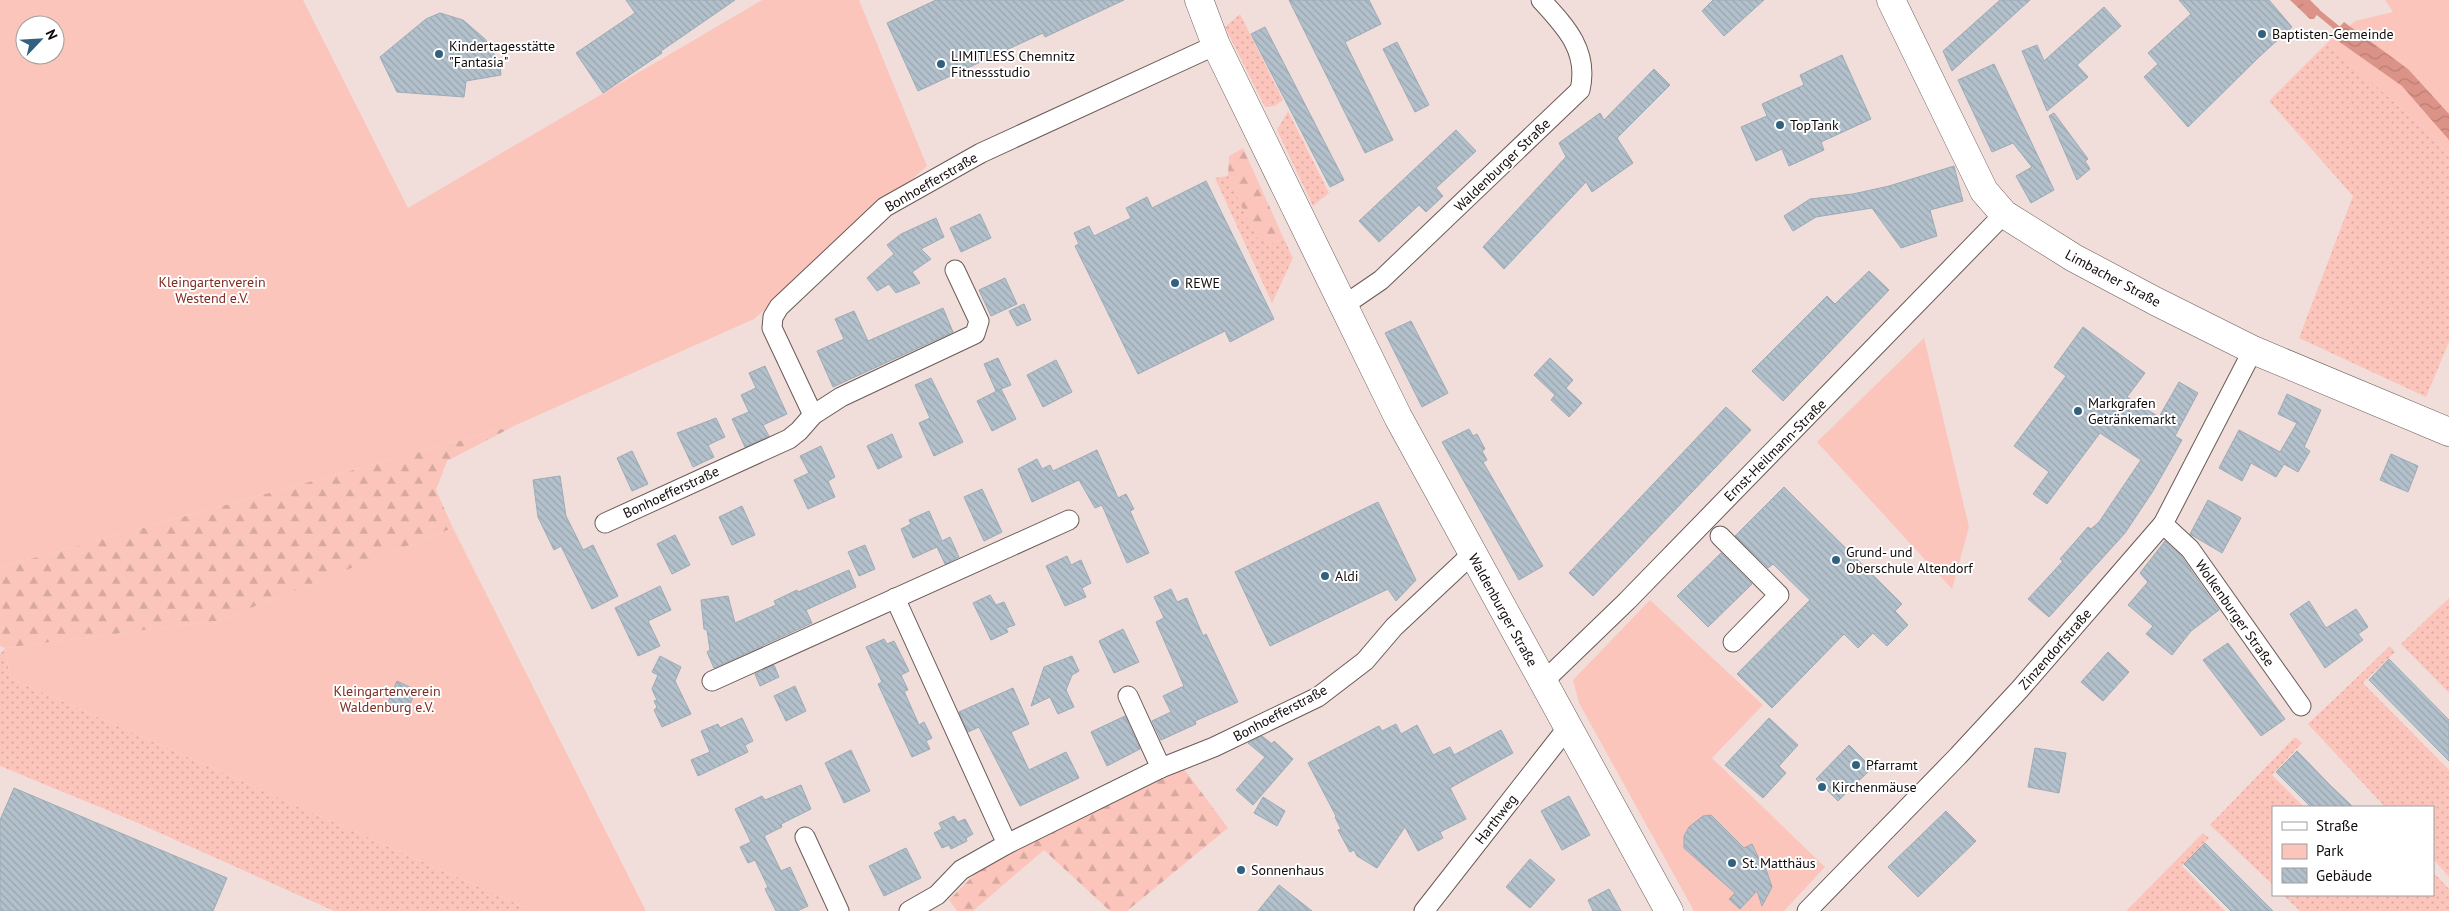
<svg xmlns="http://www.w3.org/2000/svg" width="2449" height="911" viewBox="0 0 2449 911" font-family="'PT Sans',sans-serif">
	<defs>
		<pattern id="grass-dots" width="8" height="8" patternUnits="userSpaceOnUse" patternTransform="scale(1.25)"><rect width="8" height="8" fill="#fcc5bc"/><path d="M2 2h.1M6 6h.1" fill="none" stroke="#d7a8a0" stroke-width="1.8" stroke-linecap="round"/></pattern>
		<pattern id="forest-firs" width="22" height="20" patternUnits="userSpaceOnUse" patternTransform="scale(1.25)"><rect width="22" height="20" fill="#fcc5bc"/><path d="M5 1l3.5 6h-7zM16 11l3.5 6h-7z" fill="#d7a8a0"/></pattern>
		<pattern id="water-waves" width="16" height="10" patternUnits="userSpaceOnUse" patternTransform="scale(1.25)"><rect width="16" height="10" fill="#db9388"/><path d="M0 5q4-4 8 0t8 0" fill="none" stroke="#bb7d74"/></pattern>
		<pattern id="building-back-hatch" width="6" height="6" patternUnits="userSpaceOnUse" patternTransform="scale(1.25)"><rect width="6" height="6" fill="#b3c1cc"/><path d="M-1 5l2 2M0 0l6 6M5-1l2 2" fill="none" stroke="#99a4ae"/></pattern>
	</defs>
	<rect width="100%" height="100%" fill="#f1deda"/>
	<!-- grass -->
	<g fill="url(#grass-dots)">
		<polygon points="1240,14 1283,100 1275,106 1265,107 1225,27"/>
		<polygon points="2327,43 2434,137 2449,157 2449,342 2426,397 2299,338 2353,196 2269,101"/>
		<polygon points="1288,111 1329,193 1313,206 1277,130"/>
		<polygon points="1228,176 1253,230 1270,244 1284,239 1293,258 1272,303 1215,178"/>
		<polygon points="2449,598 2449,693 2401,644"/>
		<polygon points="2390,646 2395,652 2363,683 2449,770 2449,877 2433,859 2433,807 2385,807 2308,724"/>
		<polygon points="5,648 10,678 533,911 334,911 131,820 0,766 0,654"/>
		<polygon points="2295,737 2302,743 2272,775 2304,807 2273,807 2273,885 2210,825"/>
		<polygon points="2203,833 2209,838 2182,866 2225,911 2126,911"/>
		<polygon points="2433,872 2449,889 2449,911 2300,911 2283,895 2433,895"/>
	</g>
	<!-- forest -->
	<g fill="url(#forest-firs)">
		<polygon points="1243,148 1284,239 1270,244 1257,238 1234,191 1228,176 1229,156"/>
		<polygon points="516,425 447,461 436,490 453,528 218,621 5,648 0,646 0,567"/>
		<polygon points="1184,769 1228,828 1127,911 1110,911 1044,850 973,911 957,911 949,900 979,870 1037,839"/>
	</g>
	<!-- green -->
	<g fill="#fcc5bc" fill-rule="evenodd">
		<path d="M 0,0 L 303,0 L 408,208 L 762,0 L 859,0 L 927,166 L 754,319 L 516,425 L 0,567 ZM 25,25 L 55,25 L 55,55 L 25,55 Z"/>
		<polygon points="2385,0 2449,0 2449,157 2434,137 2327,43 2355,21 2393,12"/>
		<polygon points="1924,338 1969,527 1952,589 1817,442"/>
		<polygon points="453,528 646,911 533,911 10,678 5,648 218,621"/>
		<polygon points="1650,600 1763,705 1712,758 1825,867 1784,911 1694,911 1579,703 1573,680"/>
	</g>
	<!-- water -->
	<g fill="url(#water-waves)">
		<polygon points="2290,0 2310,0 2320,10 2314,19 2310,19"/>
		<polygon points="2344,22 2408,69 2449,114 2449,140 2402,86 2331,36"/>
	</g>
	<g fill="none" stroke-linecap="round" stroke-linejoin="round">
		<!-- stream -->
		<polyline stroke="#db9388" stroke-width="5.5" points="2303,0 2342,32"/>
	</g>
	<!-- building -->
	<g fill="url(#building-back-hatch)" stroke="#9dabb5">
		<polygon points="626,0 735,0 661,51 662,53 603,93 576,53 635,13"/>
		<polygon points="936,0 1124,0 1045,37 1043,33 918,91 887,23"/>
		<polygon points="1289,0 1369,0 1381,24 1345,42 1393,140 1365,153"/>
		<polygon points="1713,0 1764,0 1724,36 1702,11"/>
		<polygon points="2000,0 2030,0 1952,71 1943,51"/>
		<polygon points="2179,0 2269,0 2292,27 2259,57 2188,127 2144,77 2158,64 2148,53 2191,14"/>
		<polygon points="2104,7 2121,26 2077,65 2088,77 2047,111 2022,51 2037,45 2044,61"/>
		<polygon points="440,13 463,20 485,39 500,64 501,75 466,81 464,97 397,92 380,57 426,19"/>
		<polygon points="1265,27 1344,180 1330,187 1251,34"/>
		<polygon points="1397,42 1429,105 1415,112 1383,49"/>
		<polygon points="1842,55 1871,119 1821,142 1824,150 1789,166 1782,149 1756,161 1741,127 1767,116 1762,104 1804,85 1800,75"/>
		<polygon points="1994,64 2054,190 2031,203 2016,176 2032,167 2013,143 1992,152 1958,80"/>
		<polygon points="1654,69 1670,85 1617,138 1633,163 1592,192 1586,182 1504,269 1483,247 1566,157 1559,143 1600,113 1604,120"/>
		<polygon points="2054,113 2088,159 2085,161 2090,169 2077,180 2049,116"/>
		<polygon points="1456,130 1476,151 1436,188 1443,196 1426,212 1419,205 1379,242 1359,221"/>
		<polygon points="1954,166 1963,201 1930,210 1937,236 1901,248 1872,208 1816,217 1793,231 1784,216 1810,199 1853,194 1889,186"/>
		<polygon points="1206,181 1274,319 1230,342 1225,331 1138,374 1075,246 1079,244 1074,233 1089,226 1094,236 1131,218 1126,208 1147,197 1152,208"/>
		<polygon points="980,214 991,238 961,252 950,228"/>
		<polygon points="936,218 944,237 921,249 931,259 912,272 920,283 896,293 889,284 877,291 867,278 894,254 887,245 901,234"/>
		<polygon points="1869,271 1889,290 1783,401 1752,371 1827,296 1835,304"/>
		<polygon points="1005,278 1017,304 991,316 979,290"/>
		<polygon points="1024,304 1031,320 1017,326 1009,311"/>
		<polygon points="943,308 953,332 833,387 817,351 844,339 835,319 854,311 868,341"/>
		<polygon points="1411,321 1448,393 1422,407 1385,333"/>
		<polygon points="2083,327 2145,373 2127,397 2159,417 2179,382 2198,393 2175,436 2182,440 2153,491 2125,533 2049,617 2028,599 2063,561 2060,559 2088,527 2091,529 2099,522 2141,460 2100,433 2047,504 2033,494 2049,472 2014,446 2066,376 2054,367"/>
		<polygon points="998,358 1011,385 996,391 984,364"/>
		<polygon points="1550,358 1573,380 1566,388 1582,403 1569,417 1551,400 1555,395 1534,375"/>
		<polygon points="1056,360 1072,392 1043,407 1027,375"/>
		<polygon points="765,366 787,414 763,425 769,436 745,447 732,419 749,412 741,395 756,388 749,373"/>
		<polygon points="931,378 963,442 934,456 919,423 930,418 915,385"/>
		<polygon points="1001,389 1016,419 992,431 977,401"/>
		<polygon points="2287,394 2321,410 2304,447 2310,451 2298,472 2284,464 2276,477 2251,463 2242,481 2219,468 2239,430 2280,452 2297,423 2278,414"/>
		<polygon points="1726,407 1751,430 1593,596 1569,573"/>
		<polygon points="716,418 725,437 708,445 714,457 693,467 677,433"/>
		<polygon points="1469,429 1473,436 1477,434 1485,449 1482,451 1487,460 1483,462 1543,566 1519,580 1442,442"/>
		<polygon points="892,434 902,457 878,469 867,446"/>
		<polygon points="821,446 835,477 828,481 835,497 808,509 794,480 809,473 800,456"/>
		<polygon points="1097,450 1118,498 1126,494 1134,509 1130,511 1149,553 1127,563 1102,505 1095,508 1079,480 1032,502 1018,469 1037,459 1042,469 1050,465 1053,471"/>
		<polygon points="632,451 648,484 632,491 617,458"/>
		<polygon points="2391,454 2418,466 2408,492 2380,480"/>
		<polygon points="560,476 566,516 583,550 593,545 618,596 592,609 561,546 554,550 538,517 533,480"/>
		<polygon points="1784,487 1902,604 1895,611 1908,625 1887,646 1873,633 1858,648 1844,634 1772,708 1737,674 1810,600 1773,564 1768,568 1735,536"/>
		<polygon points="982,489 1002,532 984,541 964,497"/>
		<polygon points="2208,500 2241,518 2222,553 2190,534"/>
		<polygon points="1378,502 1416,580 1396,601 1388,589 1270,646 1235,572"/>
		<polygon points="742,506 755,535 732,545 719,517"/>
		<polygon points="929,511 942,541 950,537 959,557 945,564 937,547 913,558 901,529 911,524 909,520"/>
		<polygon points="675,535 690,565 672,574 657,544"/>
		<polygon points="2165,541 2181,556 2219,610 2191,631 2172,655 2146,634 2153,626 2128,605 2148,582 2140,573"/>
		<polygon points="865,545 875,569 859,576 848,552"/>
		<polygon points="1721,553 1752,584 1708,627 1677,596"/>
		<polygon points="1067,556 1071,565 1081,560 1091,583 1082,588 1086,597 1065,606 1046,566"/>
		<polygon points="849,570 856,587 806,610 812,623 714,668 707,652 710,650 707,630 704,629 701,600 728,596 735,623 776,605 774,601 797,590 798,592"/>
		<polygon points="660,586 671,610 648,621 660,646 638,656 615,608"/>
		<polygon points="1171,589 1177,602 1187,598 1203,636 1206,634 1238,702 1195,721 1196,724 1161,740 1152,721 1171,712 1163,696 1184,686 1156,622 1164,618 1154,597"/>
		<polygon points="990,595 996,605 1004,602 1015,625 1006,628 1008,632 991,640 973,603"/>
		<polygon points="2309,601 2326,628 2356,609 2368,627 2358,634 2363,640 2325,668 2290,614"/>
		<polygon points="1123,629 1139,662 1114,673 1099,641"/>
		<polygon points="884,639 887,644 894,641 909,671 901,675 908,690 904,691 919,725 924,722 932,738 926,741 930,749 912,757 878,684 882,682 866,647"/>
		<polygon points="2228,643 2285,719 2261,736 2203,660"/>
		<polygon points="2108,652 2129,672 2103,701 2081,682"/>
		<polygon points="660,656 681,667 675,681 691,714 662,727 654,710 657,707 654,701 657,700 652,689 658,675 652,672"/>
		<polygon points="1072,656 1079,671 1072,675 1066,690 1074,707 1058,714 1050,697 1031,706 1044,667"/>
		<polygon points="2389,659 2449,720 2449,761 2369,680"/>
		<polygon points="774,665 779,677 760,686 755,674"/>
		<polygon points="397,681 416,690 407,711 388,702"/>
		<polygon points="795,686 806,711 786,721 774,696"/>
		<polygon points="1013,688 1029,724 1011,732 1029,770 1066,752 1079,778 1020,806 979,727 968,732 959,712"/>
		<polygon points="1125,716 1140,749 1107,766 1091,732"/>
		<polygon points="742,718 753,741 745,745 748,752 698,776 691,760 710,752 701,731 718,724 720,728"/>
		<polygon points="1769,718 1798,745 1779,766 1786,773 1763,798 1725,765"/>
		<polygon points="1396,724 1401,734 1417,725 1433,755 1450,747 1454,755 1501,730 1513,753 1450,788 1466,819 1440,832 1443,838 1418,851 1405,827 1377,868 1357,856 1354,850 1350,852 1338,830 1341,829 1335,817 1336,816 1308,763 1379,726 1382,731"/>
		<polygon points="1262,736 1272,744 1274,741 1293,759 1253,805 1236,790 1265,757 1248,743"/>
		<polygon points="1849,745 1872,768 1838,801 1816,779"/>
		<polygon points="2035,748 2066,753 2059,793 2028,787"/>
		<polygon points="851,750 870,791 844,803 825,763"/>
		<polygon points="2297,751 2330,785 2353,807 2311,807 2276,772"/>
		<polygon points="801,785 811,809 781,824 782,827 764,836 781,871 790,867 808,906 797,911 776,911 765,889 768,887 755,860 748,863 740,847 751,842 735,809 762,796 765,800"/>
		<polygon points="14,788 227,878 213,911 0,911 0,820"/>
		<polygon points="1569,796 1590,835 1562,850 1541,811"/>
		<polygon points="1263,797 1285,811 1277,826 1254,813"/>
		<polygon points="1946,811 1976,841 1918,897 1888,867"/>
		<polygon points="1711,815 1744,848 1752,844 1761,863 1765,866 1772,887 1762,906 1757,891 1740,909 1729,899 1735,893 1684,848 1684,836 1689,827 1703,816"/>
		<polygon points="954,816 958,822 965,819 973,834 966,838 967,841 951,849 949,845 942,848 934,833 942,829 939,823"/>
		<polygon points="2205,843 2273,911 2231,911 2184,864"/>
		<polygon points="906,848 921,878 884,896 869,866"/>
		<polygon points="1530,859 1555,880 1530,908 1506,887"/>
		<polygon points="1279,885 1312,911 1258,911"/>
		<polygon points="1609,889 1621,911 1593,911 1588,900"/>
	</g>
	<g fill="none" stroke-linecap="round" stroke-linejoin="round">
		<defs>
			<g id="street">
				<path d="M 1343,306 L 1381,280 L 1580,90 C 1589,51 1566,27 1541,0"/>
				<polyline points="813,415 772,328 773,317 779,307 885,207 981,153 1216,45"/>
				<polyline points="605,523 789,439 799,431 813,415 841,397 975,334 979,321 955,270"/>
				<polyline points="2163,524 2190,549 2301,706"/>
				<polyline points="1720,536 1779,595 1733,642"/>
				<polyline points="895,598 1007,844"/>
				<polyline points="712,681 1069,520"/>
				<polyline points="1543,682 1627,601 2004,214"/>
				<polyline points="1128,696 1161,768"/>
				<polyline points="805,837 839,911"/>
				<polyline points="909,911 937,895 961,870 1007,844 1161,768 1214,747 1318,697 1365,661 1394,627 1472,554"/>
				<polyline points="1424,911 1568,727"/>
				<polyline points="1807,911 1958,756 2020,689 2163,524 2253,350"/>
			</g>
			<g id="secondary">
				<polyline points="1199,0 1216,45 1398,417 1669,911"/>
				<polyline points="1891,0 1984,191 2004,214 2074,258 2155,301 2253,350 2449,432"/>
			</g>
		</defs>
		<!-- street casing -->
		<use href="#street" stroke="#6a5a57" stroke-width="21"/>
		<!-- secondary casing -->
		<use href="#secondary" stroke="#6a5a57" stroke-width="29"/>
		<!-- street -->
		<use href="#street" stroke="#fff" stroke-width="19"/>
		<!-- secondary -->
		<use href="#secondary" stroke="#fff" stroke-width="28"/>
	</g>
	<!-- markers -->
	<g fill="#31617f" stroke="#fff" stroke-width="2">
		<circle cx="2262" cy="34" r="5"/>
		<circle cx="439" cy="54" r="5"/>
		<circle cx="941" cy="64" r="5"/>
		<circle cx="1780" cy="125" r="5"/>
		<circle cx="1175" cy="283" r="5"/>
		<circle cx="2078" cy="411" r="5"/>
		<circle cx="1836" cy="560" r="5"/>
		<circle cx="1325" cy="576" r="5"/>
		<circle cx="1856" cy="765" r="5"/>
		<circle cx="1822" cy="787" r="5"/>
		<circle cx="1732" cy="863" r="5"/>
		<circle cx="1241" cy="870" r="5"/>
	</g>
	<g text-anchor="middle" stroke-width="4" stroke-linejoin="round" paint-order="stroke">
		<!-- poi labels -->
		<g font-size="14" fill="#110b0a" stroke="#fff" text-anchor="start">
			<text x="2272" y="39">Baptisten-Gemeinde</text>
			<text x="449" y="51">Kindertagesstätte<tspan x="449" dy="16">"Fantasia"</tspan></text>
			<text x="951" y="61">LIMITLESS Chemnitz<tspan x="951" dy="16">Fitnessstudio</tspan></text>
			<text x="1790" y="130">TopTank</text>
			<text x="1185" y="288">REWE</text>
			<text x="2088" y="408">Markgrafen<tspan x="2088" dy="16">Getränkemarkt</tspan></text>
			<text x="1846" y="557">Grund- und<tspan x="1846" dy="16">Oberschule Altendorf</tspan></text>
			<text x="1335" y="581">Aldi</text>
			<text x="1866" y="770">Pfarramt</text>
			<text x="1832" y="792">Kirchenmäuse</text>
			<text x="1742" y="868">St. Matthäus</text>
			<text x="1251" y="875">Sonnenhaus</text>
		</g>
		<!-- street labels -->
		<g font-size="14" fill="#110b0a" stroke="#fff">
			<text transform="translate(1502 165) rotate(-44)" y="5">Waldenburger Straße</text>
			<text transform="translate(931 182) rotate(-30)" y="5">Bonhoefferstraße</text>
			<text transform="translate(2113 278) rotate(28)" y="5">Limbacher Straße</text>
			<text transform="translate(1775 450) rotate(-45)" y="5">Ernst-Heilmann-Straße</text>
			<text transform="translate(671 492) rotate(-25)" y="5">Bonhoefferstraße</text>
			<text transform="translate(1503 610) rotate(61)" y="5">Waldenburger Straße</text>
			<text transform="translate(2235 613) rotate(55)" y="5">Wolkenburger Straße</text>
			<text transform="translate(2055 649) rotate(-49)" y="5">Zinzendorfstraße</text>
			<text transform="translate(1280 713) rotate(-28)" y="5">Bonhoefferstraße</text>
			<text transform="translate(1496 819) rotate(-52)" y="5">Harthweg</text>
		</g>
		<!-- park labels -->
		<g font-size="14" fill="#7f2b22" stroke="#fff">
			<text x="212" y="287">Kleingartenverein<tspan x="212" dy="16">Westend e.V.</tspan></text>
			<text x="387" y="696">Kleingartenverein<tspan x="387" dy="16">Waldenburg e.V.</tspan></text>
		</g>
	</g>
	<!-- legend -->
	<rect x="2272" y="806" width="162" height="90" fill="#ffffff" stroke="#a09d9d"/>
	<rect x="2282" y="822" width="25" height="8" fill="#ffffff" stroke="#a09d9d"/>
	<text x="2316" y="831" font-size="15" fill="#110b0a">Straße</text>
	<rect x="2282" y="844" width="25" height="15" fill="#fcc5bc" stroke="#a09d9d"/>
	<text x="2316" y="856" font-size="15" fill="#110b0a">Park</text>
	<rect x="2282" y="868" width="25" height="15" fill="url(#building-back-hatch)" stroke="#a09d9d"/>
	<text x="2316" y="881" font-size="15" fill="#110b0a">Gebäude</text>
	<!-- north arrow -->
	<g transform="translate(40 40) rotate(65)"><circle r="24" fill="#ffffff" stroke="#a09d9d"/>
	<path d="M0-4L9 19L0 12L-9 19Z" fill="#31617f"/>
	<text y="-8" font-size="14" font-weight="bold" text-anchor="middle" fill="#110b0a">N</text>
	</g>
</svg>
